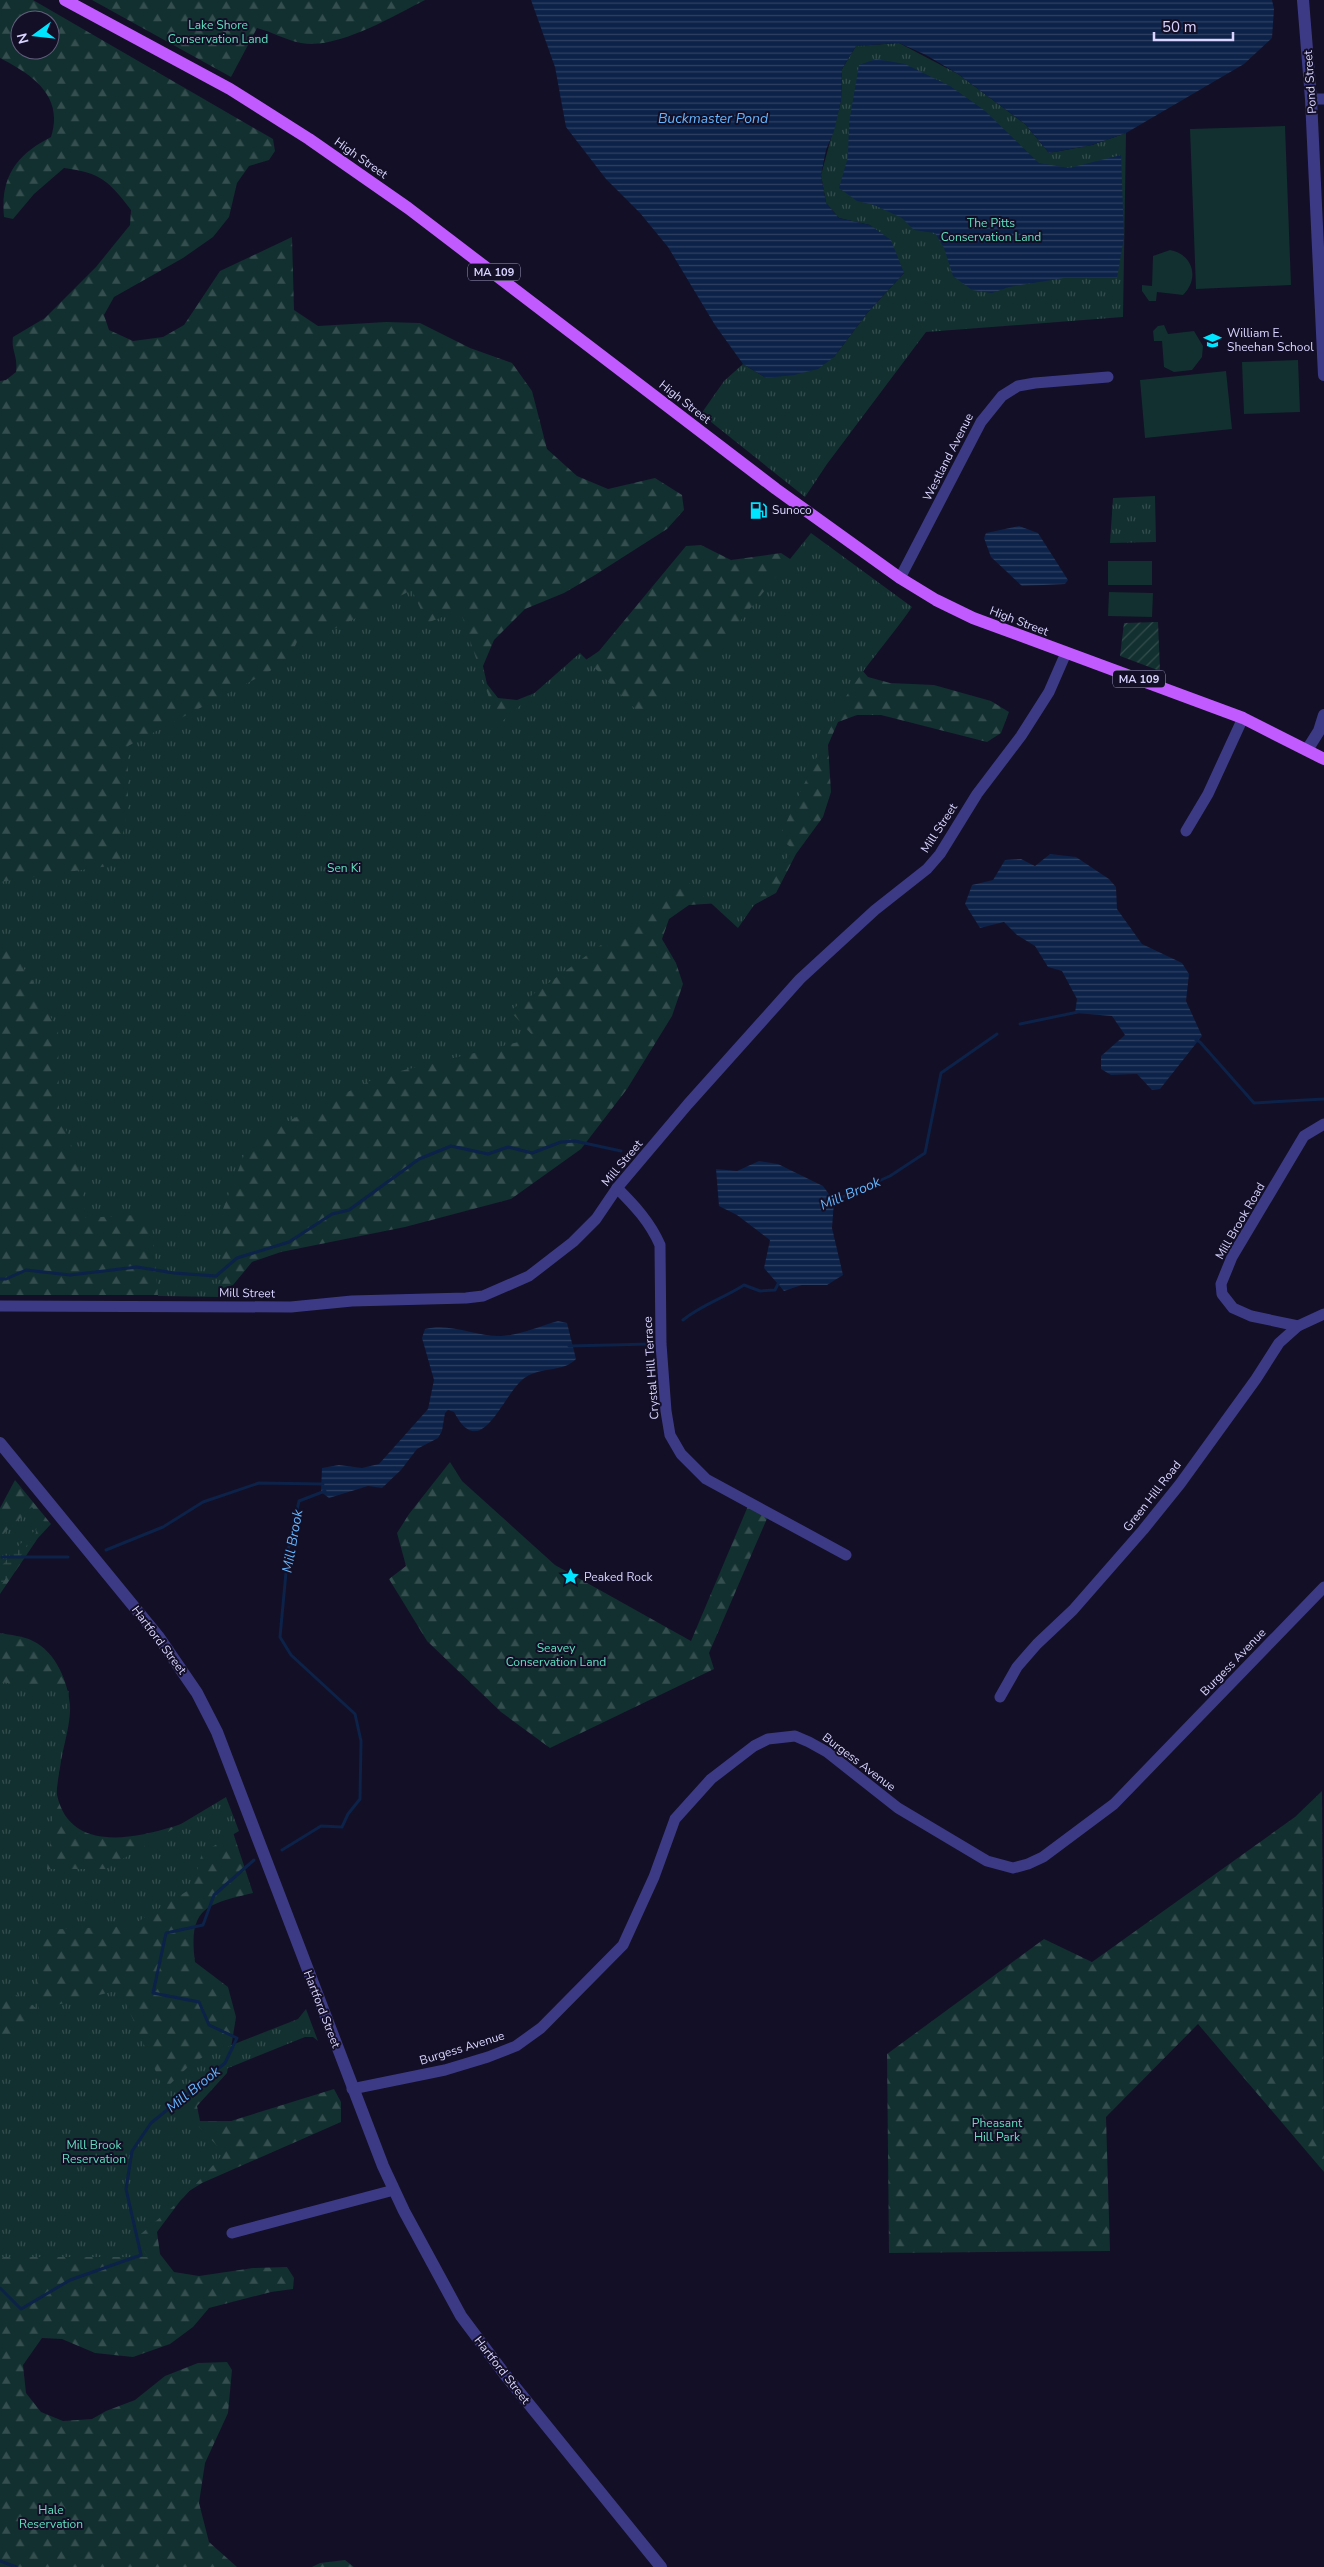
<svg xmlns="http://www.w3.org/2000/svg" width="1324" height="2567" viewBox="0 0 1324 2567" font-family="'Nunito Sans',sans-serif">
	<defs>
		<pattern id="forest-firs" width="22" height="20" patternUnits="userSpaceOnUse" patternTransform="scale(1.25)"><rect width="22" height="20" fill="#12302f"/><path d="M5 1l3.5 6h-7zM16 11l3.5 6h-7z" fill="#344d4e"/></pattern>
		<pattern id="wetland-marsh" width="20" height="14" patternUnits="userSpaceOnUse" patternTransform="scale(1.25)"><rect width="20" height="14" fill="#12302f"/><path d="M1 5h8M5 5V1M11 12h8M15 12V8" fill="none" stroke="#344d4e"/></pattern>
		<pattern id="park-tufts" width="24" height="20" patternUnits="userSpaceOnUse" patternTransform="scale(1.25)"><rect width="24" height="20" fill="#12302f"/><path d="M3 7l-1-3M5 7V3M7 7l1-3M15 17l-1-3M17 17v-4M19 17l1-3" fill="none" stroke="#344d4e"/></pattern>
		<pattern id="garden-furrows" width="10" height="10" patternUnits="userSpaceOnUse" patternTransform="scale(1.25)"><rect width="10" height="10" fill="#12302f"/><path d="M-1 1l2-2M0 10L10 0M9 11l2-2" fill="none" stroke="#344d4e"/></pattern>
		<pattern id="water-rules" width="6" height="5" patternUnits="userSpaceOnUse" patternTransform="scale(1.25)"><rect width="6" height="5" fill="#0c2248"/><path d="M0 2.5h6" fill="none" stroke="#2f4163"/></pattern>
	</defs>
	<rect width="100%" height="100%" fill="#130f26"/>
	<!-- forest -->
	<g fill="url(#forest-firs)" fill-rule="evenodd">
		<path d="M 0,0 L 33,0 L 273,139 L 275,151 L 269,160 L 249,166 L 237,183 L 229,217 L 213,237 L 183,258 L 114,297 L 104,315 L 109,330 L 133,341 L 163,337 L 184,325 L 220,271 L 292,237 L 294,310 L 318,326 L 386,322 L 420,323 L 470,348 L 512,363 L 532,391 L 547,449 L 577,476 L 608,489 L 655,478 L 682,495 L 684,510 L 667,529 L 595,575 L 564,593 L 525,609 L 494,640 L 483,666 L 487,684 L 498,698 L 517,700 L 542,690 L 599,651 L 686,546 L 701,545 L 731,560 L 781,553 L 810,572 L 851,657 L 868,677 L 890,683 L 934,685 L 991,701 L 1009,712 L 1001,733 L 987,742 L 881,715 L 857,715 L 838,722 L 828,745 L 831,792 L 823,817 L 796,854 L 776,893 L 741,912 L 721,903 L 689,905 L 669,919 L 662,939 L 676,963 L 683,984 L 672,1016 L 627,1089 L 581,1149 L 511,1199 L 405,1227 L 281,1252 L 252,1262 L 233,1285 L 199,1295 L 0,1295 L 0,381 L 6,380 L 16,372 C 18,355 11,351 13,337 L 45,318 L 96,267 L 130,225 L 131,210 C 109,181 101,173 64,168 L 34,194 L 13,219 L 4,217 C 0,175 18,154 51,137 C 64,96 33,75 0,58 ZM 20,20 L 50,20 L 50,50 L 20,50 Z"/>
		<path d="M 92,0 L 425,0 C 393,16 337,50 301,43 C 286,40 272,32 257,28 L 231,77 Z"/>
		<polygon points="450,1462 462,1481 555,1565 691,1641 748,1506 769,1514 709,1653 714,1669 550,1748 501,1712 427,1641 389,1579 406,1566 397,1533 409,1514"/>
		<polygon points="15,1480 51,1524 38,1538 0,1594 0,1508"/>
		<path d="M 0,1633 C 10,1635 24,1636 33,1641 C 56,1652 68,1682 70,1705 C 71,1722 64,1744 61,1761 C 60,1771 55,1786 57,1795 C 74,1871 179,1825 225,1808 L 253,1893 C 206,1904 188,1908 195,1962 L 228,1987 L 236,2017 L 227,2073 L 197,2106 L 200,2121 L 231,2121 L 334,2089 L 341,2102 L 341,2122 L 202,2183 L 186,2193 L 157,2232 L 160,2254 L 174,2272 L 199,2276 L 253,2268 L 287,2267 L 294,2278 L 293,2289 L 271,2292 L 209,2308 L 193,2327 L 170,2344 L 133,2357 L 95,2353 L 62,2339 L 42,2338 L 23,2365 L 26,2393 L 41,2412 L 63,2421 L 92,2419 L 106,2411 L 135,2400 L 165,2376 L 198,2363 L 227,2362 L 232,2370 L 228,2413 L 205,2463 L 199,2503 L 209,2542 L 237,2567 L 0,2567 Z"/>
		<polygon points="1322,1791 1324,2172 1198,2024 1106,2117 1110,2251 889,2253 887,2054 1044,1939 1092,1962 1295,1817"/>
		<polygon points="345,2560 354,2567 312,2567 320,2563"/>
	</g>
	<!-- wetland -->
	<polygon fill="url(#wetland-marsh)" points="35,1520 36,1533 0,1587 0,1551"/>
	<!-- park -->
	<g fill="url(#park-tufts)">
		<polygon points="899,43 958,74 1025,124 1049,153 1092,145 1126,133 1123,317 926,332 827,464 805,497 701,414 724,381 743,364 766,378 834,357 868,312 904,273 870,225 839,218 826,203 821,175 841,101 842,69 856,46"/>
		<polygon points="1155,496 1156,542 1110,543 1113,498"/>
		<path d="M 811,533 L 912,607 C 890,639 862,669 842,703 L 779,838 L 793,849 L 738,928 L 688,882 L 510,1011 L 535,1038 L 380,1076 L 250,1140 L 223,1209 L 221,1297 L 158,1296 L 151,1214 L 85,1218 L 82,1178 L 59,1108 L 58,1028 L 48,1013 L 44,998 L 0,934 L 0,882 L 122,864 L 121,844 L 128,807 L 128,746 L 270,671 L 294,653 L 294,648 L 298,640 L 336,628 L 412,590 L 427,623 L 460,610 L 498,725 L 580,653 L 646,720 L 728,636 Z"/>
		<polygon points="32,1507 44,1522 16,1548 0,1568 0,1537"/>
		<polygon points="0,1682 69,1691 47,1869 106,1869 226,1797 239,1831 202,1853 192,1888 131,1926 41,1930 37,1982 39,2009 120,1990 164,2090 189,2066 206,2055 298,2019 306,2009 318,2041 313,2037 305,2037 211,2075 177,2104 224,2153 183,2198 135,2239 148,2257 0,2257 0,2053 39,2010 0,1984"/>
	</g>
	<!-- garden -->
	<polygon fill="url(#garden-furrows)" points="1158,622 1160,671 1120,656 1124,623"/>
	<!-- pitch -->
	<g fill="#12302f">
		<polygon points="1285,126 1291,285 1196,289 1190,129"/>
		<path d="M 1170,250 C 1193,254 1200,279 1183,295 L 1157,292 L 1156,301 L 1149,301 L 1142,291 L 1142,285 L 1152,286 L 1153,256 Z"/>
		<polygon points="1164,325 1168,334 1194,331 1203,346 1202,357 1192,370 1174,372 1164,367 1162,341 1154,341 1153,331 1158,326"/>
		<polygon points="1298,360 1300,412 1244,414 1242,362"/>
		<polygon points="1226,371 1232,429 1145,438 1140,380"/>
		<rect x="1108" y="561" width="44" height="24"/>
		<polygon points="1109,592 1153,593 1152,617 1108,616"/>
	</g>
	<!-- water -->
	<g fill="url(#water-rules)">
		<polygon points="531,0 1272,0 1274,9 1272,38 1244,64 1126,133 1092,145 1049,153 1025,124 958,74 926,55 899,43 856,46 842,69 841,101 834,131 826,150 821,175 826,203 839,218 870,225 891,240 904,273 868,312 834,357 818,369 794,375 766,378 743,364 715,325 668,247 640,213 606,179 566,127 555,67"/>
		<polygon points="876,59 905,64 950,86 984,110 1039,163 1069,168 1121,155 1124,237 1117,278 1064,278 1009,287 992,293 972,290 953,276 944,248 935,233 914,230 902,218 874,205 857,201 839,188 848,157 849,123 859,65"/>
		<polygon points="1019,526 1038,533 1068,580 1065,584 1022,586 991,557 984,538 986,533"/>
		<polygon points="1050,854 1076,857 1109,879 1116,887 1117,909 1142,944 1182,963 1189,974 1186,1001 1202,1036 1160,1089 1152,1090 1137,1074 1111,1075 1101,1069 1101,1056 1125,1035 1112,1016 1075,1013 1077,999 1062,971 1048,967 1035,946 1017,935 1004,922 980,928 965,904 972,885 993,880 1005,860 1021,859 1035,866"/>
		<polygon points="759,1161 778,1164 823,1186 834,1201 832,1228 843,1275 827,1285 802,1285 784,1291 764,1268 770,1240 737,1215 719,1206 716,1169 737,1171"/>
		<path d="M 558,1321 L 567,1323 L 576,1359 C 564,1372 541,1367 526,1377 C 503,1391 482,1466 454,1412 L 448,1410 L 445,1413 L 442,1431 L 438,1438 L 417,1449 L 401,1470 L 382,1488 L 368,1486 L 329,1498 L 321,1492 L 322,1468 L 339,1465 L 362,1468 L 379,1464 L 428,1409 L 434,1380 L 422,1338 L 425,1329 C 451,1322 476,1337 502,1336 C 520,1335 540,1326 558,1321 Z"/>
	</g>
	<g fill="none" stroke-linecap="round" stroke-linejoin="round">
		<!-- stream -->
		<g stroke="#0c2248" stroke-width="3">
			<polyline points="1020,1024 1078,1012"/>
			<polyline points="1196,1040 1200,1042 1254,1103 1324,1099"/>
			<polyline points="831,1202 890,1176 925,1153 941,1073 997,1034"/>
			<polyline points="0,1279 6,1279 26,1270 70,1275 137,1267 174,1273 216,1276 237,1258 289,1242 332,1214 349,1210 419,1159 451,1146 488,1154 508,1147 532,1153 561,1142 575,1141 621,1151"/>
			<path d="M 683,1320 C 701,1305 724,1298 744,1285 L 760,1291 L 775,1290 L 779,1282"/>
			<polyline points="569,1346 650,1344"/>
			<polyline points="106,1550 163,1527 203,1502 259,1483 323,1484"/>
			<polyline points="2,1557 68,1557"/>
			<polyline points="282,1850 321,1826 342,1827 348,1814 360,1799 361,1741 355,1714 291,1655 280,1637 288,1551 299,1501 325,1491"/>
			<polyline points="0,2288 21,2309 70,2280 141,2255 126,2189 132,2151 151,2123 225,2063 237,2038 209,2025 199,2002 153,1993 166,1933 203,1925 214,1895 254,1860"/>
			<polyline points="0,2561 16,2567"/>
		</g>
		<!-- minor -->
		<g stroke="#3d3a85" stroke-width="11">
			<polyline points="1311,99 1324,99"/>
			<polyline points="900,578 981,422 1002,396 1018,386 1035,383 1108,377"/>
			<polyline points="1186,831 1208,794 1243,718"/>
			<path d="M 617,1188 C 635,1206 650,1222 660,1245 L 661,1344 L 666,1411 L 670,1435 L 681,1454 L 706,1479 L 846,1555"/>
			<polyline points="0,1306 291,1307 352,1301 466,1298 483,1296 529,1276 573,1242 596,1219 617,1188 688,1104 800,979 875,910 927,869 940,854 977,794 1021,736 1049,692 1066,653"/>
			<polyline points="1298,1326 1251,1316 1233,1308 1222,1294 1221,1284 1232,1257 1304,1136 1324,1124"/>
			<polyline points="1000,1697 1017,1667 1037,1644 1073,1610 1143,1530 1180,1484 1256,1379 1279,1343 1298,1326 1324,1314"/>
			<polyline points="352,2089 445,2070 488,2057 516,2046 541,2028 623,1945 654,1877 675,1819 711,1779 754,1746 768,1739 795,1736 809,1742 827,1752 898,1808 987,1861 1013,1868 1028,1864 1043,1857 1114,1804 1324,1587"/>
			<polyline points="232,2233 394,2190"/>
		</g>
		<!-- tertiary -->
		<g stroke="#3d3a85" stroke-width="12">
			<polyline points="1303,0 1311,99 1324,375"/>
			<polyline points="1307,750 1319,731 1324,715"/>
			<polyline points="0,1443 158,1636 197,1693 217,1732 383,2166 404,2211 461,2316 503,2372 661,2567"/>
		</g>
		<!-- primary -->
		<polyline stroke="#c25bff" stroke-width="12" points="65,0 230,89 309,139 408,208 776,489 900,578 936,600 973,618 1243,718 1324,759"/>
	</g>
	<!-- icons -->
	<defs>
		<symbol id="school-bare" viewBox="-9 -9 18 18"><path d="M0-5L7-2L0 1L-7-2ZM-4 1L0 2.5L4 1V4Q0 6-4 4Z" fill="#00e5ff" stroke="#130f26" stroke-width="2.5" paint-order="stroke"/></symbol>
		<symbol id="fuel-bare" viewBox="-9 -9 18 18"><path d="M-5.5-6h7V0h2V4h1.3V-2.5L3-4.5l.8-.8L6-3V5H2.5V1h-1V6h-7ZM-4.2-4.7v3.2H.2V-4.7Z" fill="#00e5ff" stroke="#130f26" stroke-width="2.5" paint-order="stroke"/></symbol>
		<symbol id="sight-bare" viewBox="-9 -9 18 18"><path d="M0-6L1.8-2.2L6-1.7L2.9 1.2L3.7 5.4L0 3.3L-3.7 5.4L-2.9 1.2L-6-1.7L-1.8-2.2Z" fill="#00e5ff" stroke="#130f26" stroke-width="2.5" paint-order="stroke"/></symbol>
	</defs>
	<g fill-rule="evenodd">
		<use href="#school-bare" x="1200" y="328" width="25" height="25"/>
		<use href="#fuel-bare" x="746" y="498" width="25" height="25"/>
		<use href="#sight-bare" x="558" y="1564" width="25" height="25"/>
	</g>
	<g text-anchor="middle" stroke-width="4" stroke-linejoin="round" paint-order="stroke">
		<!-- shield labels -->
		<g fill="#130f26" stroke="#9e99be" stroke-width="1">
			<rect x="468" y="263.5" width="52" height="17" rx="4"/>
			<rect x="1113" y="670.5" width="52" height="17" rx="4"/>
		</g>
		<g font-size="11" font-weight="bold" fill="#d9d4ff">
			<text x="494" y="276">MA 109</text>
			<text x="1139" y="683">MA 109</text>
		</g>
		<!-- park labels -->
		<g font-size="12" fill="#5fe0c0" stroke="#130f26">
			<text x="218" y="29">Lake Shore<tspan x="218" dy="14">Conservation Land</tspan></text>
			<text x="991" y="227">The Pitts<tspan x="991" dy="14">Conservation Land</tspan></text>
			<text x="344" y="872">Sen Ki</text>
			<text x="556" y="1652">Seavey<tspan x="556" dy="14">Conservation Land</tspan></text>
			<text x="997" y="2127">Pheasant<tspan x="997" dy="14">Hill Park</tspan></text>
			<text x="94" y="2149">Mill Brook<tspan x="94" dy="14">Reservation</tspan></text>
			<text x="51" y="2514">Hale<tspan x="51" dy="14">Reservation</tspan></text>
		</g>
		<!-- street labels -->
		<g font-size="12" fill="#d9d4ff" stroke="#130f26">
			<text transform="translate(1310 82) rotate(-94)" y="4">Pond Street</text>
			<text transform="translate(361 158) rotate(35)" y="4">High Street</text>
			<text transform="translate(685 402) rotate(38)" y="4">High Street</text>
			<text transform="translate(948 457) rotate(-63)" y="4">Westland Avenue</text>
			<text transform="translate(1019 621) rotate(21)" y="4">High Street</text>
			<text transform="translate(939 828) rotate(-57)" y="4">Mill Street</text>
			<text transform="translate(622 1163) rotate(-50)" y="4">Mill Street</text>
			<text transform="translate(1240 1221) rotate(-60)" y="4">Mill Brook Road</text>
			<text transform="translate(247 1293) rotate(1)" y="4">Mill Street</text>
			<text transform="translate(651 1368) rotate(-94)" y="4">Crystal Hill Terrace</text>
			<text transform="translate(1152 1496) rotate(-52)" y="4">Green Hill Road</text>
			<text transform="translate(159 1640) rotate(53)" y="4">Hartford Street</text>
			<text transform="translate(1233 1662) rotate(-46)" y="4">Burgess Avenue</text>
			<text transform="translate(859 1762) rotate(37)" y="4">Burgess Avenue</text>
			<text transform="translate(322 2009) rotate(69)" y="4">Hartford Street</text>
			<text transform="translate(462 2048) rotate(-17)" y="4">Burgess Avenue</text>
			<text transform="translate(502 2370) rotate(52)" y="4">Hartford Street</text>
		</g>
		<!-- poi labels -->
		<g font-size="12" fill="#d9d4ff" stroke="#130f26" text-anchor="start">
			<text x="1227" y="337">William E.<tspan x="1227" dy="14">Sheehan School</tspan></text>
			<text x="772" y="514">Sunoco</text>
			<text x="584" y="1581">Peaked Rock</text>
		</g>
		<!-- water labels -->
		<g font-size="14" font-style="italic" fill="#62b6ff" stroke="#130f26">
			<text x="713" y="123">Buckmaster Pond</text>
			<text transform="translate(850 1193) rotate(-23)" y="5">Mill Brook</text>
			<text transform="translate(292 1541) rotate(-80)" y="5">Mill Brook</text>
			<text transform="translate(193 2089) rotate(-39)" y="5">Mill Brook</text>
		</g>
	</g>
	<!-- north arrow -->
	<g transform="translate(35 35) rotate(255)"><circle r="24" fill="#130f26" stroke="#625e7d"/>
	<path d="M0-4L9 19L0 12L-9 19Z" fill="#00e5ff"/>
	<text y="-8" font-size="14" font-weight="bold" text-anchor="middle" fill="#d9d4ff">N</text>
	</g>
	<!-- scale -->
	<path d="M1154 32v8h79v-8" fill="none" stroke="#d9d4ff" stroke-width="2.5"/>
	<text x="1162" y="32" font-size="15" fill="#d9d4ff" stroke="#130f26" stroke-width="4" paint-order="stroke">50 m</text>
</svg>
